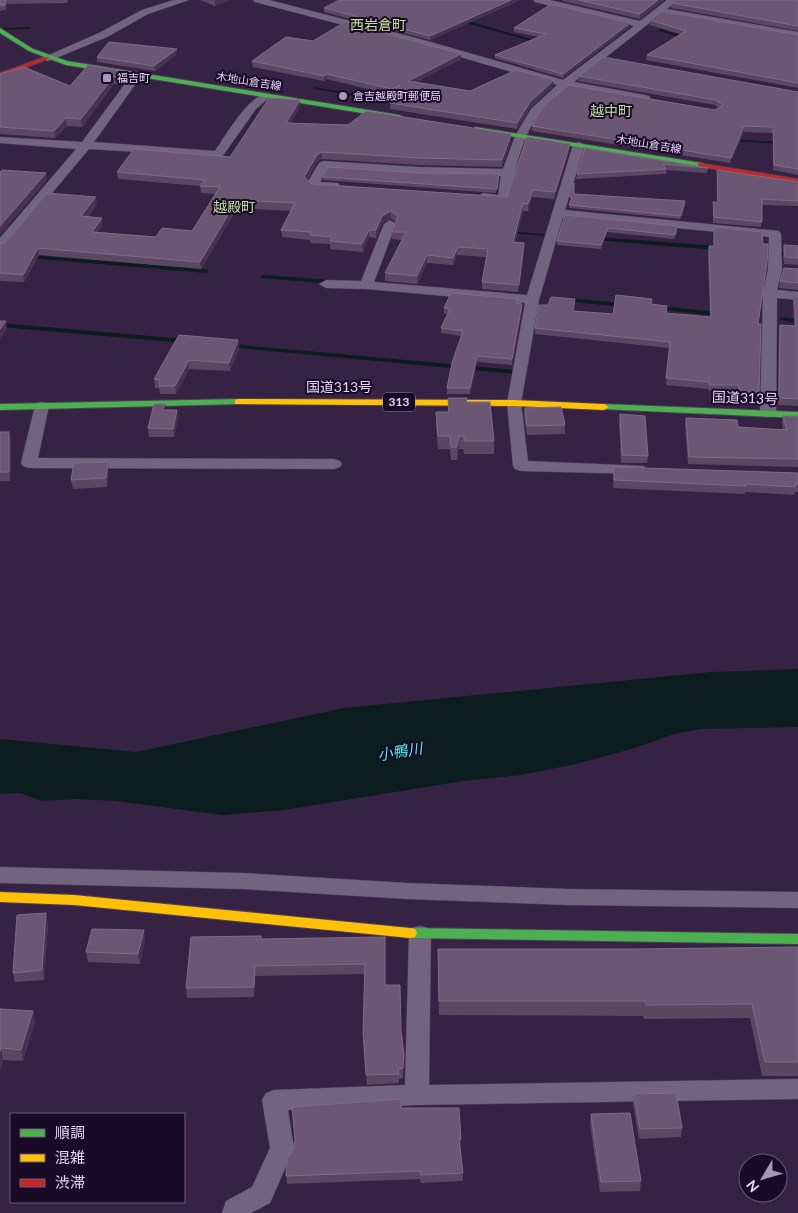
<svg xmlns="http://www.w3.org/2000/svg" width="798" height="1213" viewBox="0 0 798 1213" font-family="Lato,'Noto Sans JP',sans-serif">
	<rect width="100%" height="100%" fill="#362344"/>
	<!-- water -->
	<polygon fill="#0b1d1e" points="798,669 798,727 701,729 674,734 635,748 576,764 521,775 463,781 284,810 223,815 115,801 76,799 43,801 20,793 0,794 0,739 136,752 344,708 711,672"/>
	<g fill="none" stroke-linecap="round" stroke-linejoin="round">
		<!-- stream -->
		<g fill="#0b1d1e" fill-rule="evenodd">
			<polygon points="459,19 461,19 541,42 538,43 459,21"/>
			<polygon points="30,27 31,28 29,29 0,30 0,28"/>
			<polygon points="661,29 687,37 688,38 685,39 660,31 659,30"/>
			<polygon points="314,87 354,94 356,95 354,96 315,89 314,89"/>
			<polygon points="729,139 798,143 798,145 731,141 729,141"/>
			<polygon points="506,231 547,234 549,235 547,236 508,233 506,233"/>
			<polygon points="596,237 717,246 720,248 717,250 594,240 594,238"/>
			<polygon points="782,252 798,253 798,257 780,255 779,254"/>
			<polygon points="30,255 206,269 209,271 206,273 28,258 27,257"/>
			<polygon points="263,275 333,280 336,282 333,284 261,278 260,277"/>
			<polygon points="567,298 622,303 625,305 622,307 565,301 565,299"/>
			<polygon points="657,306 719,312 722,314 719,316 655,309 654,308"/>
			<polygon points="782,317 798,319 798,323 780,320 779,319"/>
			<polygon points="0,323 184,339 187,341 184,343 0,327"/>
			<polygon points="230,344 515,370 518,372 515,374 228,347 227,346"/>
		</g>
		<defs>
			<g id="street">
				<polygon points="174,0 189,0 148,14 107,37 51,60 47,61 42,58 99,33 142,10"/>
				<path d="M 253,0 L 269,0 L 420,39 L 563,80 L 634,26 L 535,2 L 533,0 L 550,0 L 640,21 L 667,0 L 678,0 L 667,9 L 798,32 L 798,38 L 661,14 L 574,82 L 645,95 L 649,96 L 650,98 L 649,100 L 645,101 L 567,88 C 559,95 548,102 541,111 C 522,136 515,169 509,199 C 503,205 483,203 477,197 L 483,193 L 498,195 L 501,176 L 419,175 L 327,169 L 320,182 L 338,183 L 340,186 L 338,189 L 312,189 L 306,185 L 319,163 L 323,161 L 419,167 L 503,169 L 515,136 L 531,109 L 557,85 L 412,43 L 255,2 Z"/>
				<path d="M 137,72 L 142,75 L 94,142 L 215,151 C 224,138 252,89 270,94 L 271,96 L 256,109 L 222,157 L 89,149 L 5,249 L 0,250 L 0,238 L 76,149 L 0,143 L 0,137 L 82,142 L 133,73 Z"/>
				<polygon points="579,142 585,145 565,210 779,231 781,234 782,269 777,290 798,292 798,300 777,298 776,414 773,417 763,417 760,414 763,293 768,269 769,237 563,217 539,300 521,403 528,461 644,466 646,469 644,472 638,474 521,471 515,469 513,466 507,403 525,303 366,289 326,288 319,284 326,280 361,281 384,224 390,220 396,224 374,282 527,295 573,145"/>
				<polygon points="42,402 47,403 49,406 38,458 334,459 340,461 342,464 340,467 334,469 29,468 23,466 21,463 35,406 37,403"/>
				<polygon points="0,867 242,873 407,883 568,889 798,892 798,908 568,905 407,899 242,889 0,883"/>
				<polygon points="420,926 428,928 431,934 429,1085 798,1079 798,1099 417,1105 288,1110 294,1148 270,1203 251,1213 222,1213 226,1201 252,1187 270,1148 262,1100 266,1093 274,1090 405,1085 409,934 412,928"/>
			</g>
			<g id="fast">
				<polygon points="0,28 33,49 67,61 399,115 403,117 399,119 66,65 29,51 0,33"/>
				<polygon points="475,127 702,163 706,165 702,167 478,131 475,131"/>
				<polygon points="238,399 241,400 241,404 0,410 0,404"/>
				<polygon points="604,404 798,412 798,418 601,409 599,407"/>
				<polygon points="410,928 798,934 798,944 410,938 405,937 403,933 405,929"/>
			</g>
			<g id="slow">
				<polygon points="238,399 514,400 604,404 609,407 604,410 514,406 235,404 235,400"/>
				<polygon points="0,892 74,895 410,928 415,929 417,933 415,937 410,938 74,905 0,902"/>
			</g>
			<g id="jam">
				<polygon points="45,57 50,58 0,77 0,73"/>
				<polygon points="699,163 798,179 798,183 702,167 698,165"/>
			</g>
		</defs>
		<!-- street casing -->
		<use href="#street" stroke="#4d3f58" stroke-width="1"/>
		<!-- fast casing -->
		<use href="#fast" stroke="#4d3f58" stroke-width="2"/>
		<!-- slow casing -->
		<use href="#slow" stroke="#4d3f58" stroke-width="2"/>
		<!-- jam casing -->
		<use href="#jam" stroke="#4d3f58" stroke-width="2"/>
		<!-- street -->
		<use href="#street" fill="#72647e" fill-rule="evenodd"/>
		<!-- fast -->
		<use href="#fast" fill="#4caf50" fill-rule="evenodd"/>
		<!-- slow -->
		<use href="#slow" fill="#ffc107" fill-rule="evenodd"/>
		<!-- jam -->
		<use href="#jam" fill="#c62828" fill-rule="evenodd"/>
	</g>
	<!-- wall -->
	<g fill="#5c4763">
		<polygon points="0,0 68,0 67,3 7,4 6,10 0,11"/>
		<polygon points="200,0 230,0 215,6"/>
		<polygon points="520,0 430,40 324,12 324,8"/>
		<polygon points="562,0 664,0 640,19 562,1"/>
		<polygon points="798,0 798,31 671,8 672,3"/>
		<polygon points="650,20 798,35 798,88 646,60 647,55 680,34 650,25"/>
		<polygon points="630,23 629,27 563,78 495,58 495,55 539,37 514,32 514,28"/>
		<polygon points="313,41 461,54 461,59 416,82 470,91 553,86 530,108 517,129 390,109 392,95 327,79 324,81 253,67 252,61"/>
		<polygon points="177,49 177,54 155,71 97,62 97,57"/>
		<polygon points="122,71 123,78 118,84 114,84 82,127 67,126 55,138 0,134 0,74 70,86"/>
		<polygon points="579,76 798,92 798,175 773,170 773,133 744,132 730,163 532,131 532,126 715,110 719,108 715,105 578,81"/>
		<polygon points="300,107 290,124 511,141 502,167 419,165 322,159 317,162 307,180 312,184 507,197 569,151 554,199 532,197 528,211 523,211 515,242 524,251 518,292 482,289 482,282 486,257 457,255 453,265 427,263 417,284 385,281 385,273 402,240 392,239 392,232 396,222 391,218 382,223 376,238 369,237 363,252 330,249 330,244 310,243 310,240 282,237 281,230 292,211 237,208 201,269 39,255 24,282 0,281 0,244 5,243 97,204 88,217 102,218 102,225 98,232 156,237 192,231 215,194 201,193 200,186 118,179 117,172 230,157"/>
		<polygon points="585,148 708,168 707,173 666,170 666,174 576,179 577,174"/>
		<polygon points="717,170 798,182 798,206 762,205 761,227 713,223 713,202 717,202"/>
		<polygon points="499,174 496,193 323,180 323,177"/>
		<polygon points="574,194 685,205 680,219 569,208 571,200 570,197"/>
		<polygon points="565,215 677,230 674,239 607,232 601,249 557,245 557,241"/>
		<polygon points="714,227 758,324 759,392 758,399 739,399 737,391 709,391 708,389 666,385 669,348 535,334 535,328 548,305 574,311 613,314 651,304 666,313 710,317 708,252 709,246 714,246"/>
		<polygon points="784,245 798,246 798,265 784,264 783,252"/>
		<polygon points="798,269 798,290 779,288 780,281"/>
		<polygon points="794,294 798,294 798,406 778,405 779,332 780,325 794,326 793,301"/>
		<polygon points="517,303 522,304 522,309 512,365 477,362 470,394 447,394 447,388 461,336 441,333 441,328 447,314 444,314 444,308"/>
		<polygon points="179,335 238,340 239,349 230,371 189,369 176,394 160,394 159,388 155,388 154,379"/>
		<polygon points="448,398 467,398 467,402 494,441 494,454 464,454 463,449 459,449 457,460 451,460 450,449 438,449 436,424 436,412 448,412"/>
		<polygon points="525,408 565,425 565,434 527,435 524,416"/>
		<polygon points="166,410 178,418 174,437 149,437 148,428"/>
		<polygon points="620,414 648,456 647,463 621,463 619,421"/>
		<polygon points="783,416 798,416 798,467 688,464 685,425 686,418 738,427 783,430 782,423"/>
		<polygon points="0,432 11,440 10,481 0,481"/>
		<polygon points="614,467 798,473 798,492 795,492 794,495 745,492 745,494 613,488"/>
		<polygon points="109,471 107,487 73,489 71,480"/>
		<polygon points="48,923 44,980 15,982 13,973"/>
		<polygon points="385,937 385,985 401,1031 404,1055 403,1078 399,1079 399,1083 367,1085 363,1032 365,974 255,976 254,997 187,998 186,988 261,939"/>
		<polygon points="145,940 140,964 88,962 86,952"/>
		<polygon points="798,947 798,1076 762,1076 750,1018 644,1019 643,1016 439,1015 438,949 637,949"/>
		<polygon points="0,1009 35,1022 23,1061 3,1060 0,1072"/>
		<polygon points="634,1094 682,1128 681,1137 639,1139 633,1103"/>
		<polygon points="401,1108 461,1139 460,1147 463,1173 463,1181 421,1183 420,1179 287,1184 286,1176"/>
		<polygon points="591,1114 641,1181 640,1191 600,1192 590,1124"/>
	</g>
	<!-- shaded-wall -->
	<g fill="#473250">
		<polygon points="6,0 7,0 7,4 6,10 5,5"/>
		<polygon points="216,0 230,0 215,6 215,1"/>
		<polygon points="511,0 520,0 430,40 430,36"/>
		<polygon points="658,0 664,0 640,19 640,14"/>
		<polygon points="630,23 629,27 563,78 563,74"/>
		<polygon points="177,49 177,54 155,71 154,66"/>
		<polygon points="461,54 461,59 408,86 408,81"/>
		<polygon points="122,71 123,78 118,84 118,77"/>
		<polygon points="327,74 327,79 324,81 324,76"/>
		<polygon points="114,76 114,84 82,127 81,119"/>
		<polygon points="554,80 553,86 530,108 517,129 517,123 530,102"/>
		<polygon points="300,100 300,107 286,130 286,123"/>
		<polygon points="66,118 67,126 55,138 54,131"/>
		<polygon points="744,126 744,132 730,163 731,158"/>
		<polygon points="511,134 511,141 502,167 502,160"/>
		<polygon points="570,144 569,151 554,199 555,192"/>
		<polygon points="322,152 322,159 317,162 304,184 304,177 317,155"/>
		<polygon points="46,173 47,180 0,235 0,226"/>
		<polygon points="533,190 532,197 528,211 528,204"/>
		<polygon points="96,197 97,204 82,224 81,216"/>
		<polygon points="237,200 237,208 201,269 200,262"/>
		<polygon points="523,203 523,211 513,250 513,242"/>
		<polygon points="391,211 391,218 382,223 376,238 376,230 382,216"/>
		<polygon points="102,218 102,225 93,239 92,232"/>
		<polygon points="608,228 607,232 601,249 601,245"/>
		<polygon points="369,230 369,237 363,252 362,244"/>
		<polygon points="524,243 524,251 518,292 519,285"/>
		<polygon points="458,247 457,255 453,265 453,258"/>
		<polygon points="38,248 39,255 24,282 23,275"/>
		<polygon points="427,255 427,263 417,284 417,276"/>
		<polygon points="522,304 522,309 512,365 512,359"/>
		<polygon points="6,321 7,329 0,339 0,329"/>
		<polygon points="238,340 239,349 230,371 229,363"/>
		<polygon points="477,356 477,362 470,394 470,388"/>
		<polygon points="189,360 189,369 176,394 175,386"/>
		<polygon points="177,410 178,418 174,437 173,429"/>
		<polygon points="9,432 11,440 10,481 9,472"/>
		<polygon points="459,436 459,449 457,460 457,447"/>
		<polygon points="108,462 109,471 107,487 106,478"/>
		<polygon points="46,913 48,923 44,980 42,970"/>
		<polygon points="144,930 145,940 140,964 138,954"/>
		<polygon points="33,1011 35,1022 23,1061 21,1050"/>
		<polygon points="1,1048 3,1060 0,1072 0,1051"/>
	</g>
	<!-- building -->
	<g fill="#6b5674" stroke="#7f6a89">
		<polygon points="0,0 6,0 5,5 0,5"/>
		<polygon points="339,0 511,0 430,36 324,8"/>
		<polygon points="579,0 658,0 640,14"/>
		<polygon points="676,0 798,0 798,26 672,3"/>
		<polygon points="551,4 630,23 563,74 495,55 546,34 514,28"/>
		<polygon points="662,11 798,35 798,83 647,55 686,31 650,20"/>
		<polygon points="345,22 461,54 408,81 470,91 516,70 554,80 530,102 517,123 390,103 392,92 400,85 392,89 327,74 324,76 252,61 286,37 313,41"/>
		<polygon points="109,42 177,49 154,66 97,57"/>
		<polygon points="603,57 798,92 798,169 774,165 773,127 744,126 731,158 532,126 543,107 568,85 715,110 723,105 716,100 579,76"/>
		<polygon points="88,65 122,71 118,77 114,76 81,119 66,118 54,131 0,127 0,74 24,67 70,86"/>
		<polygon points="269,98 300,100 286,123 348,125 366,111 511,134 502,160 419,158 322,152 317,155 304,177 312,184 507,197 527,137 570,144 555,192 533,190 528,204 523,203 513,242 524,243 519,285 482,282 488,249 458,247 453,258 427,255 417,276 385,273 406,232 392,232 398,216 391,211 382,216 376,230 369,230 362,244 330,241 332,237 310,235 311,232 281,230 295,203 237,200 200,262 38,248 23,275 0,273 0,244 5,243 47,193 96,197 81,216 102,218 92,232 156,237 162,228 192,231 220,187 200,186 205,180 117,172 134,149 230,157"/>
		<polygon points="585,148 708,168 663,164 666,169 577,174"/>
		<polygon points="328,167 419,173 499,174 497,189 323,177"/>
		<polygon points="2,170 46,173 0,226 0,172"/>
		<polygon points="717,170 798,182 798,201 762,199 762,222 714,217 713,202 718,202"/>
		<polygon points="574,183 574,194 685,201 681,216 569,205 572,197 570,197"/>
		<polygon points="565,215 677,226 675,235 608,228 601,245 557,241"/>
		<polygon points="714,227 762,232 763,244 768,244 767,263 758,324 761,324 759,392 740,392 738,385 709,385 709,382 666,378 670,342 535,328 539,305 548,305 551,297 575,299 573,311 613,314 616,295 652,299 651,304 667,306 666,313 711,317 709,246 714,246"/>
		<polygon points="784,245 798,246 798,258 785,257"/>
		<polygon points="784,268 798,269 798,283 780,281"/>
		<polygon points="451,293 517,299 516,303 522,304 512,359 477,356 470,388 447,388 452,363 463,331 441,328 450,309 444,308"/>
		<polygon points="794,294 798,294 798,399 779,398 780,325 796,326"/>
		<polygon points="0,321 6,321 0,329"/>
		<polygon points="179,335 238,340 229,363 189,360 175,386 159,386 160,380 154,379"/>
		<polygon points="448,398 467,398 466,402 490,402 494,441 464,441 464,436 459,436 457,447 451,447 450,436 438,436 436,412 449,412"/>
		<polygon points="154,404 166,404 162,410 177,410 173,429 148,428"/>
		<polygon points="561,407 565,425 527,426 525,408"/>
		<polygon points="620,414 645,416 648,456 622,455"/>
		<polygon points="783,416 798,416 798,459 689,457 686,418 737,420 738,427 787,430"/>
		<rect x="0" y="432" width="9" height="40"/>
		<polygon points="108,462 106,478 71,480 74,463"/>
		<polygon points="614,467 798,473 798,484 795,484 795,487 746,484 746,486 614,480"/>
		<polygon points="46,913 42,970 13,973 17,915"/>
		<polygon points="92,929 144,930 138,954 86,952"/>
		<polygon points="261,936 261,939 385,937 385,985 400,985 401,1031 404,1055 403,1068 398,1069 399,1074 366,1075 363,1032 365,964 255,966 254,987 186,988 191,937"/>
		<polygon points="798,947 798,1062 765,1062 752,1004 646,1005 645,1001 439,1001 438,949 637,949"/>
		<polygon points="0,1009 33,1011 21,1050 1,1048 0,1051"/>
		<polygon points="676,1093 682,1128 640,1129 634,1094"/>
		<polygon points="401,1099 401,1108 459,1108 461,1139 459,1139 463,1173 421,1175 420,1171 286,1176 287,1159 294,1148 295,1140 292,1107"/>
		<polygon points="630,1113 641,1181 601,1182 591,1114"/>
	</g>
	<!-- markers -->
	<g fill="#a997ba" stroke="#190a25" stroke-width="2">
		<rect x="102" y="73" width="10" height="10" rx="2.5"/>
		<circle cx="343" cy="96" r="5"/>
	</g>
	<g text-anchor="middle" stroke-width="4" stroke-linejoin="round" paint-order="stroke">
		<!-- far-poi labels -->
		<g font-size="11" fill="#e7d5fa" stroke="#190a25" text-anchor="start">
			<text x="117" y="82">福吉町</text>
			<text x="353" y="100">倉吉越殿町郵便局</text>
		</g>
		<!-- far-street labels -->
		<g font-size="11" fill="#e7d5fa" stroke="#190a25">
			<text transform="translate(249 81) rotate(9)" y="4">木地山倉吉線</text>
			<text transform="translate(649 144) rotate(9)" y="4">木地山倉吉線</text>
		</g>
		<!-- shield labels -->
		<rect fill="#190a25" stroke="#a998ba" stroke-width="1" x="383" y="392.5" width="32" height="19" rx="4"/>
		<g font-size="12" font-weight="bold" fill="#e7d5fa">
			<text x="399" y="406">313</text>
		</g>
		<!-- far-quarter labels -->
		<g font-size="14" fill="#c1e099" stroke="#190a25">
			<text x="378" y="30">西岩倉町</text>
			<text x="611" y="116">越中町</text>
			<text x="234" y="212">越殿町</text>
		</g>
		<!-- street labels -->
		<g font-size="14" fill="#e7d5fa" stroke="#190a25">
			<text x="339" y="392">国道313号</text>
			<text transform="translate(745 398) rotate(2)" y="5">国道313号</text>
		</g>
		<!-- water labels -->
		<g font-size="15" font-style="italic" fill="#51f2e5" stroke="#190a25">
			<text transform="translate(400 752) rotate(-9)" y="5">小鴨川</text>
		</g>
	</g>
	<!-- legend -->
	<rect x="10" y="1113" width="175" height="90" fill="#190a25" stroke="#6b5b7a"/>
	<rect x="20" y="1129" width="25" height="8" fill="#4caf50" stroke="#6b5b7a"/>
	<text x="55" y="1138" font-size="15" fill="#e7d5fa">順調</text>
	<rect x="20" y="1154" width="25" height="8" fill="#ffc107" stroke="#6b5b7a"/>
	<text x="55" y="1163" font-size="15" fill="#e7d5fa">混雑</text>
	<rect x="20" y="1179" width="25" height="8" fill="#c62828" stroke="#6b5b7a"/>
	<text x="55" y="1188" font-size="15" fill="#e7d5fa">渋滞</text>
	<!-- north arrow -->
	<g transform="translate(763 1178) rotate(232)"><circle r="24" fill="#190a25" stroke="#6b5b7a"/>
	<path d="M0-4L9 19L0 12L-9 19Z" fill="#a997ba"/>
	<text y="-8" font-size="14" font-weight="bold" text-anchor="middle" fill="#e7d5fa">N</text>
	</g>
</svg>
